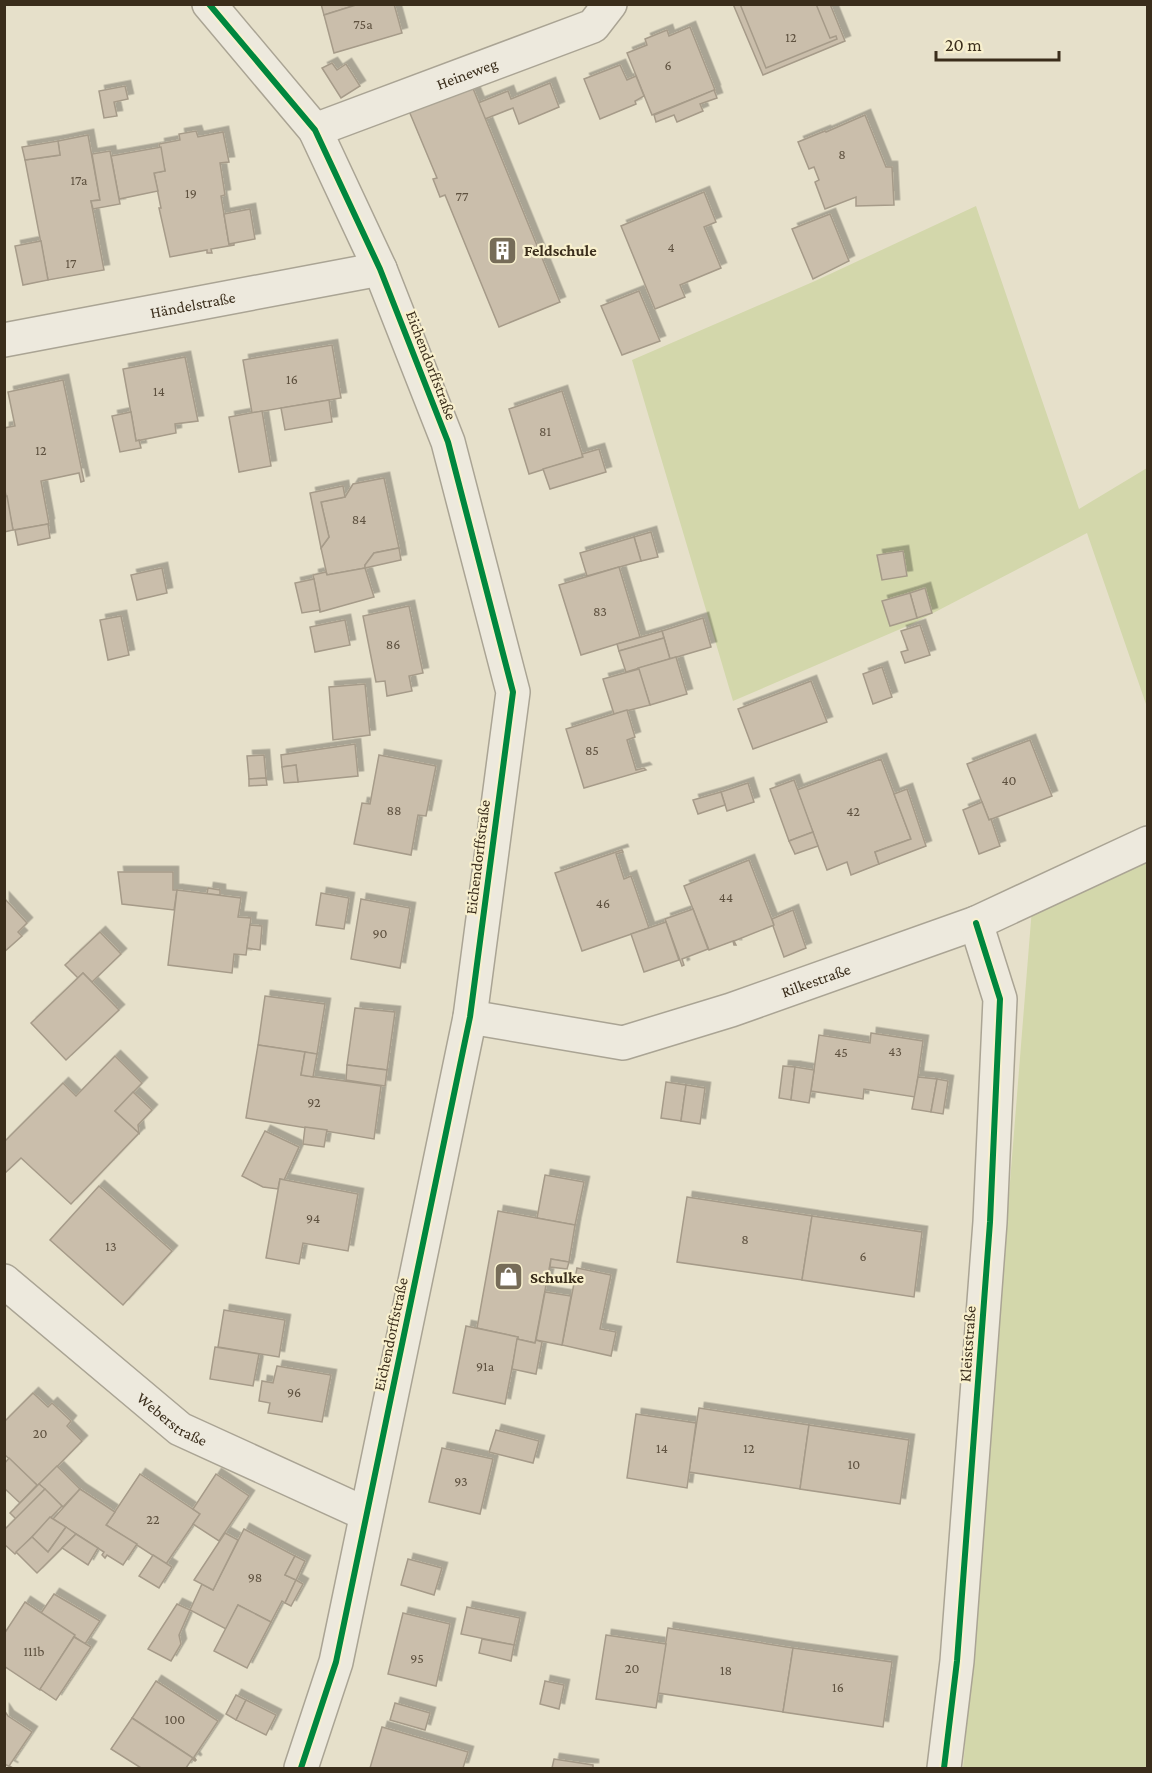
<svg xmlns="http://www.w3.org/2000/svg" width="1152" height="1773" viewBox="0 0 1152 1773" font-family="'Crimson Pro',serif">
	<defs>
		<filter id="shadow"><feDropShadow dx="5.5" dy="-5.5" stdDeviation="0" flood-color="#0004"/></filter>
	</defs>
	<rect width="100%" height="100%" fill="#e6e0ca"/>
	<!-- green -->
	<g fill="#d3d7ab">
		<polygon points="976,206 1079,509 1147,468 1147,707 1087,533 912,624 733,701 632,360 815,281"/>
		<polygon points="1147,856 1147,1768 963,1768 1032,908"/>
	</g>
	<!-- building -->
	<g fill="#cabeab" stroke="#a69b89" stroke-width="1.5" filter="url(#shadow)">
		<polygon points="321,4 359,4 324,15"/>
		<polygon points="359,4 394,4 402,33 334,53 324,15"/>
		<polygon points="733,4 830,4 845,41 763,75"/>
		<polygon points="740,4 816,4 830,38 836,36 837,39 766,68"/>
		<polygon points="690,27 715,90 652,115 627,53 647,45 645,39 667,30 669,36"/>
		<polygon points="332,63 337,70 346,64 360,86 341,98 322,68"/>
		<polygon points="620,65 627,80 636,76 644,96 635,101 636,104 600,119 584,79"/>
		<polygon points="550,83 559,107 519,124 513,108 485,119 478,103 508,91 511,99"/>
		<polygon points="125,86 128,99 114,102 117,116 104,118 99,91"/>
		<polygon points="472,86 560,302 499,327 445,195 440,197 433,179 437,178 409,111"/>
		<polygon points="714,90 717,98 700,104 703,111 677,122 674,115 656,122 654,115"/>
		<polygon points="865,115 886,167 892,167 894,205 856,206 856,197 825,209 815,182 819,180 814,167 809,169 798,142 825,131 826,132"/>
		<polygon points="196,131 198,137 223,132 229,162 220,163 225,195 221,196 229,244 234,243 234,245 211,249 212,253 207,253 207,250 170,257 159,208 161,208 154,173 165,171 159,144 180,140 179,134"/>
		<polygon points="88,135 100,200 91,201 104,270 48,280 25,160 60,155 58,141"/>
		<polygon points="58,141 60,155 25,160 22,147"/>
		<polygon points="161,147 165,171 154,173 158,191 119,199 111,156"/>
		<polygon points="110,151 120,204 93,209 91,201 100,200 92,154"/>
		<polygon points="704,192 716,222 704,227 721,268 680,285 685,297 655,309 621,226"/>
		<polygon points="250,209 255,239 229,244 224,214"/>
		<polygon points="830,214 849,261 813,279 792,229"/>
		<polygon points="41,241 48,280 23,285 15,246"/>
		<polygon points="639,291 660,341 622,355 601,306"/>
		<polygon points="332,345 341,398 252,413 243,360"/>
		<polygon points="185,357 198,421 175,424 176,433 136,441 123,369"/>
		<polygon points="63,380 84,481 81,482 79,473 41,481 49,524 13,530 4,486 4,428 15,426 8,392"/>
		<polygon points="562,391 583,457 529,474 509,409"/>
		<polygon points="329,400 332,422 285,430 281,408"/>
		<polygon points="262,411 271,466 239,472 229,417"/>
		<polygon points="131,412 136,441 139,440 141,448 120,452 112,416"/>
		<polygon points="599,449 606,472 550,489 543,469 583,457 582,454"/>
		<polygon points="384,478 399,548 374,553 365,565 365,568 327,575 321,548 329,537 321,502 345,497 353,484"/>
		<polygon points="343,486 345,497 321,502 329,537 321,548 310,493"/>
		<polygon points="7,496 13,530 4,532 4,497"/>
		<polygon points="48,524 50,538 18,545 15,530"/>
		<polygon points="651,532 658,557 641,561 634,537"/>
		<polygon points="634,537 641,561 587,576 580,553"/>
		<polygon points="399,548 401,560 365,568 365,565 374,553"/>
		<polygon points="903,551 907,576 882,580 877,555"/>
		<polygon points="619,567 640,637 581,655 559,585"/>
		<polygon points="162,568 167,593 137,600 131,575"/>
		<polygon points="365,568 374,597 320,612 313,575 326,572 327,575"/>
		<polygon points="314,579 320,610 302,613 295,583"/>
		<polygon points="925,588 932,613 917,618 910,593"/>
		<polygon points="910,593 917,618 890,626 882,601"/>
		<polygon points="409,606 423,673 409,676 412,691 387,696 385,681 376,682 363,616"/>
		<polygon points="121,616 129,655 108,660 100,620"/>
		<polygon points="703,618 711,647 670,659 662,631"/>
		<polygon points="345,620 350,645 315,652 310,627"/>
		<polygon points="920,625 930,655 905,663 901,652 908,650 901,631"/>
		<polygon points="662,631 664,638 619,651 617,644"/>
		<polygon points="664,638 670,659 626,672 619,651"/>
		<polygon points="676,657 687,694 650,705 638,668"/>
		<polygon points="882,667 892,697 873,704 863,674"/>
		<polygon points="639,669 650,705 614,714 603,679"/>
		<polygon points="811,681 827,722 753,749 738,709"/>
		<polygon points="365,684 370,735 333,740 329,687"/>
		<polygon points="627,710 635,737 627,740 636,770 644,768 646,770 584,788 566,729"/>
		<polygon points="1030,740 1052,796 989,820 967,764"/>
		<polygon points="355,744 358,776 298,782 296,765 282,767 281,755"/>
		<polygon points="264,755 266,778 249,779 247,756"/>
		<polygon points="379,755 436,766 426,816 418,815 411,855 354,844 362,803 370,804"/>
		<polygon points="881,759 911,839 875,852 879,864 851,875 847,862 827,870 797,790"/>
		<polygon points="296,765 298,782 284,783 282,767"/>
		<polygon points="266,778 267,785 249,786 249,779"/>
		<polygon points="794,780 813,832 789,841 770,789"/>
		<polygon points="748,783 754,802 727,811 721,792"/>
		<polygon points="907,789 926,846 879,864 875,852 911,839 894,794"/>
		<polygon points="721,792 725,805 698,814 693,800"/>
		<polygon points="982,802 989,820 991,819 1000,846 979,854 963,810"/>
		<polygon points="813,832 818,846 795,854 789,841"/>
		<polygon points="622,850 623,852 616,854 624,879 631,876 649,928 582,951 555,873"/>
		<polygon points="749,860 774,925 734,941 736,945 734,945 733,941 709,950 684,886"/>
		<polygon points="118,872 173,872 173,890 177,890 174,910 122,904"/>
		<polygon points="208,888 220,890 220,895 207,894"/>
		<polygon points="177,890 241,898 238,917 251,918 246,955 234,954 232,973 168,965"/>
		<polygon points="321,893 349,898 344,929 316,925"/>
		<polygon points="4,898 27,923 18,932 22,936 4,952"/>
		<polygon points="361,899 410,908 400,968 351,959"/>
		<polygon points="693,909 708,949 682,959 684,965 682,966 665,919"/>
		<polygon points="793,910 806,948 784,957 773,926 774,925 772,919"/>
		<polygon points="666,922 679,960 644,972 631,934"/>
		<polygon points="250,925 262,926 260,950 247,948"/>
		<polygon points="100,932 121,954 92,982 83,973 78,978 65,965"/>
		<polygon points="83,973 119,1010 66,1060 31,1023"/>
		<polygon points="265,996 325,1004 317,1054 258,1045"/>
		<polygon points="355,1008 395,1012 387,1070 347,1065"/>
		<polygon points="871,1033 923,1041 915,1097 864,1089 863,1099 811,1091 819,1035 870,1043"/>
		<polygon points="258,1045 305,1052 301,1075 381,1086 374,1139 246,1118"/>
		<polygon points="305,1052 317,1054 313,1077 301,1075"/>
		<polygon points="115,1056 142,1083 115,1111 139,1133 71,1204 21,1158 4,1174 4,1142 63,1083 76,1096"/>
		<polygon points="347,1065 387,1070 385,1086 346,1080"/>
		<polygon points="783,1066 795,1067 791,1100 779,1098"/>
		<polygon points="795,1067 814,1070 809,1103 791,1100"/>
		<polygon points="918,1077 937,1079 931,1112 912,1109"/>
		<polygon points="937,1079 948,1081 943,1114 931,1112"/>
		<polygon points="666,1082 686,1085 681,1121 661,1118"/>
		<polygon points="686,1085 705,1088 700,1124 681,1121"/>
		<polygon points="133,1092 152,1110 138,1125 139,1133 115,1111"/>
		<polygon points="305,1127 327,1130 324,1147 303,1144"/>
		<polygon points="265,1131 299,1147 284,1180 280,1179 278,1189 263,1187 242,1176"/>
		<polygon points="545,1175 584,1182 575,1225 537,1218"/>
		<polygon points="280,1179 358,1194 348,1251 303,1243 299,1264 266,1258"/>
		<polygon points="99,1186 172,1251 123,1305 50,1240"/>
		<polygon points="687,1197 812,1216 802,1280 677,1262"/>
		<polygon points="498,1211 575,1225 569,1262 551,1259 535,1343 517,1339 518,1337 477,1328"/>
		<polygon points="812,1216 922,1232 914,1297 802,1280"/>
		<polygon points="551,1259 569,1262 567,1269 550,1267"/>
		<polygon points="577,1268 611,1275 600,1329 616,1332 611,1356 562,1345"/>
		<polygon points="545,1292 571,1296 562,1345 536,1340"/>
		<polygon points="224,1310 285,1320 279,1357 218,1347"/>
		<polygon points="466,1326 518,1337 505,1404 453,1393"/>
		<polygon points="517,1339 535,1343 536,1340 542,1342 536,1374 512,1369"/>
		<polygon points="215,1347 259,1354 253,1386 210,1379"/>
		<polygon points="277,1366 331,1375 322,1422 268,1413 270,1403 259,1401 262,1381 273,1383"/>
		<polygon points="33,1393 48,1407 52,1403 71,1421 67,1426 82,1441 38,1486 4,1454 4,1422"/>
		<polygon points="699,1408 809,1425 800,1489 689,1472"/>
		<polygon points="636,1414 696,1423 687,1488 627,1478"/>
		<polygon points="809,1425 909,1440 900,1504 800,1489"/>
		<polygon points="496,1430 539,1441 533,1463 489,1452"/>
		<polygon points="442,1448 493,1459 480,1514 429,1502"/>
		<polygon points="9,1458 37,1485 20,1503 4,1488 4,1464"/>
		<polygon points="57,1466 80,1489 63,1507 39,1484"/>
		<polygon points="140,1474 200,1514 166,1564 106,1525"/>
		<polygon points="216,1474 249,1496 219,1541 193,1524 200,1514 193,1509"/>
		<polygon points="39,1484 45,1489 16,1519 10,1513"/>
		<polygon points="45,1489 62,1506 15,1554 4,1544 4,1530"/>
		<polygon points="80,1489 115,1512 106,1525 137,1544 123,1565 107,1555 105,1558 102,1555 104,1552 53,1519"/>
		<polygon points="50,1517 66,1527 48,1552 32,1537"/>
		<polygon points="66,1527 76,1534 37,1573 16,1552 32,1537 48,1552"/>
		<polygon points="244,1529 295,1556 285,1575 296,1580 285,1603 282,1601 271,1622 238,1605 226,1629 190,1610 202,1584 213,1590"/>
		<polygon points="225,1533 238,1540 213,1590 194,1580"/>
		<polygon points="76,1534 98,1548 88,1565 62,1548"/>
		<polygon points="153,1555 172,1567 159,1588 139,1576"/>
		<polygon points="295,1556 305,1561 296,1580 285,1575"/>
		<polygon points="408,1559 442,1568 434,1595 401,1585"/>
		<polygon points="296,1580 303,1584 291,1606 285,1603"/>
		<polygon points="54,1594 100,1621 85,1644 41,1613"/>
		<polygon points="25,1602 75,1635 40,1690 4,1666 4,1634"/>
		<polygon points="177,1604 190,1610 179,1635 181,1644 171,1661 148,1649"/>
		<polygon points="238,1605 271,1622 247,1668 214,1651"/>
		<polygon points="467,1607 520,1618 514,1645 461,1634"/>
		<polygon points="403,1613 450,1624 436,1686 388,1674"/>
		<polygon points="668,1628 793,1648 783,1712 658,1693"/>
		<polygon points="606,1635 666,1644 656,1708 596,1699"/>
		<polygon points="74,1637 91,1647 56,1700 40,1689"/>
		<polygon points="482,1639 514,1645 511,1661 479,1653"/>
		<polygon points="793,1648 892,1662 883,1727 783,1712"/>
		<polygon points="156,1681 218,1721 194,1757 196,1760 132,1718"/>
		<polygon points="545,1681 564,1685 559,1709 540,1704"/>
		<polygon points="236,1695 246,1700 236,1720 226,1714"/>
		<polygon points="246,1700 276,1715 266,1735 236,1720"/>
		<polygon points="395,1703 430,1713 425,1730 390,1720"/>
		<polygon points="4,1710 8,1716 32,1732 9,1766 13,1768 4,1764"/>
		<polygon points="132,1718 196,1760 195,1761 192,1759 186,1768 141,1768 111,1749"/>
		<polygon points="382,1727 468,1752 463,1768 370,1768"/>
		<polygon points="554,1759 593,1765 593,1768 552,1768"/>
	</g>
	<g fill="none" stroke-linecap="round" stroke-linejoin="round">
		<defs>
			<g id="minor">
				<polyline points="209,4 315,130 380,269 448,442 513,692 470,1017 336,1662 301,1768"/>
				<path id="s1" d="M 315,130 L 593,26 L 610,4"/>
				<path id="s2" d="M 4,340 L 380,269"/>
				<path id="s3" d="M 470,1017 L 623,1043 L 731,1010 L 976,923 L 1148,843"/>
				<path id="s4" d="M 4,1281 L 180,1429 L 366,1514"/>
				<polyline points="944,1768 957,1661 990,1222 1000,999 976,923"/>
			</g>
		</defs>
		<!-- minor casing -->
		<use href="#minor" stroke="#aaa494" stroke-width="36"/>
		<!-- minor -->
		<use href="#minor" stroke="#ede9dd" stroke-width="33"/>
		<defs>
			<g id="cycleway">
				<polyline points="209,4 315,130 380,269 448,442 513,692 470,1017 336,1662 301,1768"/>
				<polyline points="944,1768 957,1661 990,1222 1000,999 976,923"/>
			</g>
		</defs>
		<!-- cycleway casing -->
		<use href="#cycleway" stroke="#f8f0ce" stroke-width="10"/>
		<!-- cycleway -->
		<use href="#cycleway" stroke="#00873e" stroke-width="6"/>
	</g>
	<!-- icons -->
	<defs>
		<symbol id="building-square" viewBox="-11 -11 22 22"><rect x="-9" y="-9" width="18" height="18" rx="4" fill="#766c58" stroke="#f8f0ce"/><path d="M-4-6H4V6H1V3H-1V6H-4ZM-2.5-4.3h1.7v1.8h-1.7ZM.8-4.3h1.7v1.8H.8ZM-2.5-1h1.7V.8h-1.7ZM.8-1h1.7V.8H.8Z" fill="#fff"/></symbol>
		<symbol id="shop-square" viewBox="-11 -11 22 22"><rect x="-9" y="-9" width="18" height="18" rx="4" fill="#766c58" stroke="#f8f0ce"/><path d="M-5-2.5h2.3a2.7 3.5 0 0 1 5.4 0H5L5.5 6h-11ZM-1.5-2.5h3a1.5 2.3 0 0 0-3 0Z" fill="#fff"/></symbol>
	</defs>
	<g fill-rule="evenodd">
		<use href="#building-square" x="486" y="234" width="33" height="33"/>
		<use href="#shop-square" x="492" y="1260" width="33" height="33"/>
	</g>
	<g text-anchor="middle" stroke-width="4.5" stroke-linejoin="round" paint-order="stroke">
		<!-- number labels -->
		<g font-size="14" fill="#5e513f">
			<text x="363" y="29">75a</text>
			<text x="791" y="42">12</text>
			<text x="668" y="70">6</text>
			<text x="842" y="159">8</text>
			<text x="79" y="185">17a</text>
			<text x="191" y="198">19</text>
			<text x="462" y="201">77</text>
			<text x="671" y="252">4</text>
			<text x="71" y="268">17</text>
			<text x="292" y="384">16</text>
			<text x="159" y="396">14</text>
			<text x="545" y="436">81</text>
			<text x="41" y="455">12</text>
			<text x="359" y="524">84</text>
			<text x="600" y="616">83</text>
			<text x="393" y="649">86</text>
			<text x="592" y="755">85</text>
			<text x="1009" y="785">40</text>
			<text x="394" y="815">88</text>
			<text x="853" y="816">42</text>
			<text x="726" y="902">44</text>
			<text x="603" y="908">46</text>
			<text x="380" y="938">90</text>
			<text x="895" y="1056">43</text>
			<text x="841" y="1057">45</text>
			<text x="314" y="1107">92</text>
			<text x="313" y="1223">94</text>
			<text x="745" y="1244">8</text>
			<text x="111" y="1251">13</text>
			<text x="863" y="1261">6</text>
			<text x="485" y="1371">91a</text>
			<text x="294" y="1397">96</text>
			<text x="40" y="1438">20</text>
			<text x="662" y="1453">14</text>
			<text x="749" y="1453">12</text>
			<text x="854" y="1469">10</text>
			<text x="461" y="1486">93</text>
			<text x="153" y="1524">22</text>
			<text x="255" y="1582">98</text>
			<text x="34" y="1656">111b</text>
			<text x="417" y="1663">95</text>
			<text x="632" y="1673">20</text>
			<text x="726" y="1675">18</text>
			<text x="838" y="1692">16</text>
			<text x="175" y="1724">100</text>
		</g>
		<!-- street labels -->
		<g font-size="16" fill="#3a2d1b" stroke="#f8f0ce">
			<text dy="6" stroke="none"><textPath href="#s1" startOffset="162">Heineweg</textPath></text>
			<text dy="6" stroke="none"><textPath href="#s2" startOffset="192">Händelstraße</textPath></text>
			<text transform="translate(432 365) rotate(69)" y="6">Eichendorffstraße</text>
			<text transform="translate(477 857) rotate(-83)" y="6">Eichendorffstraße</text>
			<text dy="6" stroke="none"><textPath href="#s3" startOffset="358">Rilkestraße</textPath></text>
			<text transform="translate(390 1334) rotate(-78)" y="6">Eichendorffstraße</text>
			<text transform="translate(967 1344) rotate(-86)" y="6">Kleiststraße</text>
			<text dy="6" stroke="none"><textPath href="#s4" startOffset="218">Weberstraße</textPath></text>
		</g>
		<!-- poi labels -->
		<g font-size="16" font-weight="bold" fill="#3a2d1b" stroke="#f8f0ce" text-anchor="start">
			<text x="524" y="256">Feldschule</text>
			<text x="530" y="1283">Schulke</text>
		</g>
	</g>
	<!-- border -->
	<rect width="1152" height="1773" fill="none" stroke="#3a2d1b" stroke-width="12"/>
	<!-- scale -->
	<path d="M936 51v9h123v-9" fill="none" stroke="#3a2d1b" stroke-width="3"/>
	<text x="945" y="51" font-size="18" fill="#3a2d1b" stroke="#f8f0ce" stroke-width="4.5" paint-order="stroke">20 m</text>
</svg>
